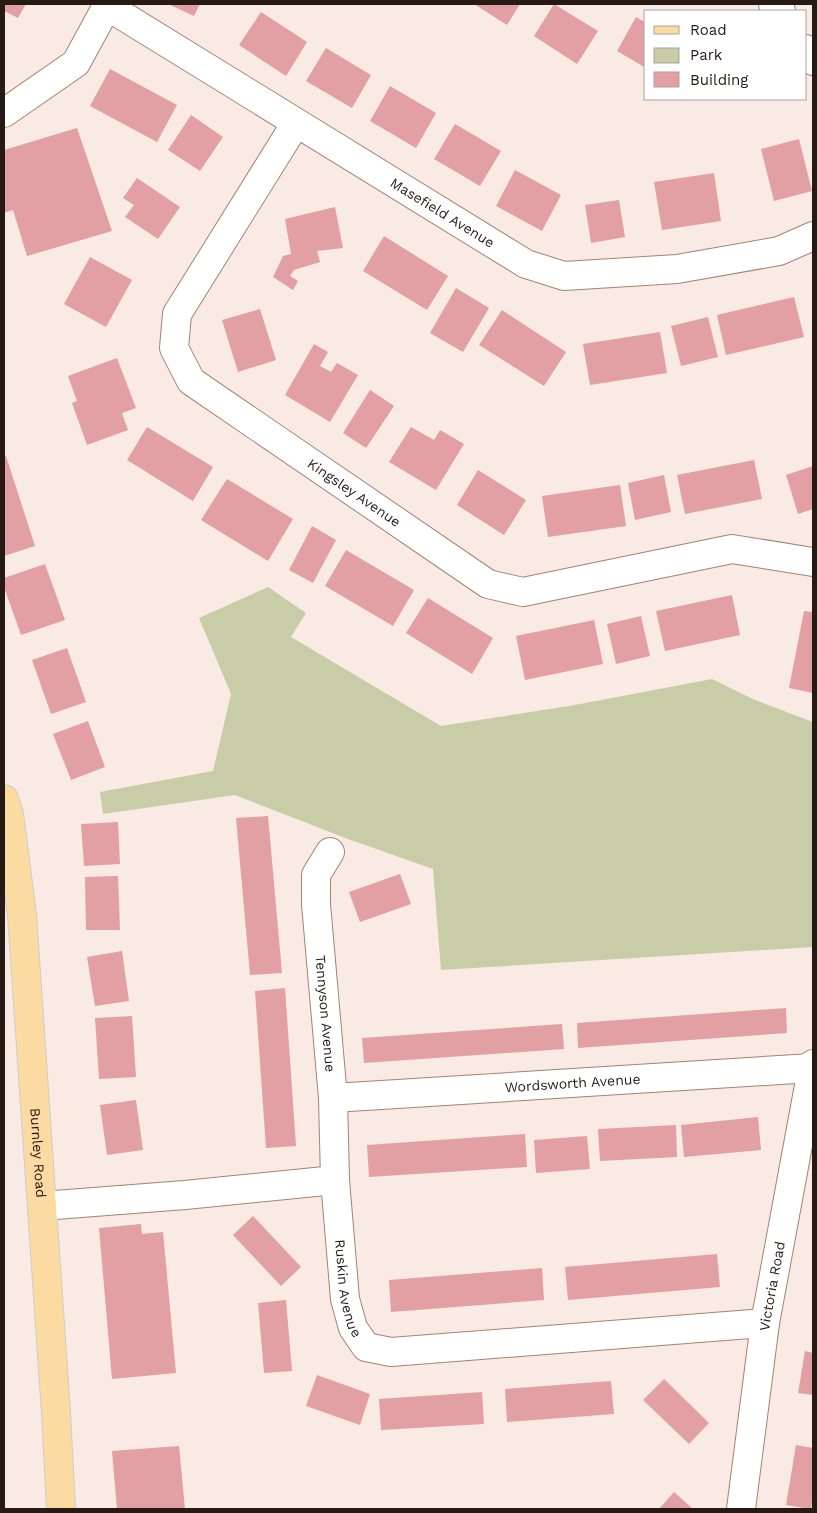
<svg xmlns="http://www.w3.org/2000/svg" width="817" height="1513" viewBox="0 0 817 1513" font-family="'Work Sans',sans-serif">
	<rect width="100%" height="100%" fill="#f9eae3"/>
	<!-- green -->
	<polygon fill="#c8cda7" points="268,587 306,613 291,637 441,726 575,705 712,679 755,700 813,722 813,947 441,970 433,869 348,839 235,795 103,814 100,792 213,771 231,694 199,618"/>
	<!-- building -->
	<g fill="#e29fa4">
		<polygon points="4,4 26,4 18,18 4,11"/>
		<polygon points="168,4 200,4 194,16"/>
		<polygon points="474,4 520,4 507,25"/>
		<polygon points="554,4 598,31 577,64 534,36"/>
		<polygon points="261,12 307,42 286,76 239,45"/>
		<polygon points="636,17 646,23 646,68 617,51"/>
		<polygon points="326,48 371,75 352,108 306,81"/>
		<polygon points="110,69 177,105 157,142 90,106"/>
		<polygon points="390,86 436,113 416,148 370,121"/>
		<polygon points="191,115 223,137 200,171 168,150"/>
		<polygon points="455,124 501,151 480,186 434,159"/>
		<polygon points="77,128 112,231 27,256 13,210 4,213 4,150"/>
		<polygon points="799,139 812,191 774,201 761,149"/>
		<polygon points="515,170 561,195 542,231 496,206"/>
		<polygon points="714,173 721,221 662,230 654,182"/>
		<polygon points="137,178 180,207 158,239 125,217 134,205 123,198"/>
		<polygon points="619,200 625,237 591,243 585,205"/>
		<polygon points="335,207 343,248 317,251 320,262 294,270 290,276 298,281 293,290 273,277 283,256 291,254 285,219"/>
		<polygon points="384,236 448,276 427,310 363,271"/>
		<polygon points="90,257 132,280 106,327 64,304"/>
		<polygon points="456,288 489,308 463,352 430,333"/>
		<polygon points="794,297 804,337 726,355 717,315"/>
		<polygon points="260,309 276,360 238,372 222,320"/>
		<polygon points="502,310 566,352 544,386 479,345"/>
		<polygon points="708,317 718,357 681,366 671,326"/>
		<polygon points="660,332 667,373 590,385 583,344"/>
		<polygon points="314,344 328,352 320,366 331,372 337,363 358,375 330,422 285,395"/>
		<polygon points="117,358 136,408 122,413 128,430 87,445 72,403 77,401 68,376"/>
		<polygon points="370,390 394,406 366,448 343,433"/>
		<polygon points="147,427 213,467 193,501 127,460"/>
		<polygon points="411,427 434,440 440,430 464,444 436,490 389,462"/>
		<polygon points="6,456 35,546 4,556 4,457"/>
		<polygon points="754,460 762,499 685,514 677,475"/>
		<polygon points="813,466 813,509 798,514 786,475"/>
		<polygon points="478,470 526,500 504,535 457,505"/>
		<polygon points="664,475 671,512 635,520 628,483"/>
		<polygon points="227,479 293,519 268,561 201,520"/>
		<polygon points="620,485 626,526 548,537 542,496"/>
		<polygon points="312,526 336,540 313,583 289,570"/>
		<polygon points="346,550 414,590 393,626 325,586"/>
		<polygon points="45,564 65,620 21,635 4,587 4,578"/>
		<polygon points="732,595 740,635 665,651 656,611"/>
		<polygon points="428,598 493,638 472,674 406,633"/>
		<polygon points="804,611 813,612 813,693 789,688"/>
		<polygon points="641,616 650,656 616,664 607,624"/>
		<polygon points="594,620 603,664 525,680 516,636"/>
		<polygon points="67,648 86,702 51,714 32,660"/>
		<polygon points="88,721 105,767 71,780 53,734"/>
		<polygon points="268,816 282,973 250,975 236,818"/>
		<polygon points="118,822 120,864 84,866 81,824"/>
		<polygon points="400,874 411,904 360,922 349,892"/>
		<polygon points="118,876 120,930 86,930 85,877"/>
		<polygon points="122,951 129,1001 95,1006 87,957"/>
		<polygon points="285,988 296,1146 266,1148 255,991"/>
		<polygon points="786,1008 787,1033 578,1048 577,1023"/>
		<polygon points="132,1016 136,1077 99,1079 95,1018"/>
		<polygon points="562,1024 564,1049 364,1063 362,1038"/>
		<polygon points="136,1100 143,1150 107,1155 100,1105"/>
		<polygon points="758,1117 761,1150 684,1157 681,1125"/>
		<polygon points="676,1125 677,1157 600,1161 598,1129"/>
		<polygon points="525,1134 527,1167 369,1177 367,1145"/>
		<polygon points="587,1136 590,1169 536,1173 534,1140"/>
		<polygon points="253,1216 301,1267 281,1286 233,1235"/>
		<polygon points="141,1224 142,1234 163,1232 176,1373 112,1379 99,1228"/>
		<polygon points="717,1254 720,1287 568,1300 565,1267"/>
		<polygon points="542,1268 544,1300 391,1312 389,1280"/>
		<polygon points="286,1300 292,1371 264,1373 258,1303"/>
		<polygon points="805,1351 813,1353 813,1395 798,1393"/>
		<polygon points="317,1375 370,1394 360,1425 306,1406"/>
		<polygon points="664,1379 709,1423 689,1444 643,1400"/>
		<polygon points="611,1381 614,1414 507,1422 505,1389"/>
		<polygon points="482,1392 484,1424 381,1430 379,1399"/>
		<polygon points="796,1445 813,1448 813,1496 811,1509 786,1505"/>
		<polygon points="179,1446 185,1509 117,1509 112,1451"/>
		<polygon points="674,1492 693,1509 659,1509"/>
	</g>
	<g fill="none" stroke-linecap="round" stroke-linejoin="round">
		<defs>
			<g id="street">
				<polyline points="773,4 781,11"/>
				<path id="s1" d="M 107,6 L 526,264 L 564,276 L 677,269 L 779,251 L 813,236"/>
				<polyline points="806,49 813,61"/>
				<polyline points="4,113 76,63 108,4"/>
				<path id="s2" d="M 296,123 L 177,314 L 174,348 L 191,381 L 488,584 L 523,592 L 732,549 L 813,562"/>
				<path id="s3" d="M 330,852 L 316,875 L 316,904 L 333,1098 L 335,1180 L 345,1299 L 353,1328 L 366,1347 L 391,1352 L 765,1323"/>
				<path id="s4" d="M 333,1098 L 812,1068"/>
				<polyline points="42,1206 185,1195 335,1180"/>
				<path id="s5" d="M 741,1509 L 765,1323 L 813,1064"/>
			</g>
			<g id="primary">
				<path id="s6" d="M 4,799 L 9,814 L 22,915 L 56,1413 L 61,1509"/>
			</g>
		</defs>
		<!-- street casing -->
		<use href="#street" stroke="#a48373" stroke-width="30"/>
		<!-- primary casing -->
		<use href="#primary" stroke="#cfcdcb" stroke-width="30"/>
		<!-- street -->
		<use href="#street" stroke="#fff" stroke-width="28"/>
		<!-- primary -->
		<use href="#primary" stroke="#fbdba2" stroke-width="28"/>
	</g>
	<g text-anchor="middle" stroke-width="5" stroke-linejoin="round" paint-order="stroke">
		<!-- street labels -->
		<g font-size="14" fill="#271a14" stroke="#fff">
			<text dy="5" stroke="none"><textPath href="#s1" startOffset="394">Masefield Avenue</textPath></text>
			<text dy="5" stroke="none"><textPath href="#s2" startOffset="494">Kingsley Avenue</textPath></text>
			<text dy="5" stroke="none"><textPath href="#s3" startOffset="166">Tennyson Avenue</textPath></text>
			<text dy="5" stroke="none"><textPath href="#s4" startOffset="240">Wordsworth Avenue</textPath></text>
			<text dy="5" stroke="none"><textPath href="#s6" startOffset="356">Burnley Road</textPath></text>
			<text dy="5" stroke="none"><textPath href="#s5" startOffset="225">Victoria Road</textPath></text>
			<text dy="5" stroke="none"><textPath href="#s3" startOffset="442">Ruskin Avenue</textPath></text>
		</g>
	</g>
	<!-- border -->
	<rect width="817" height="1513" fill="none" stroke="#271a14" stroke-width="10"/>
	<!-- legend -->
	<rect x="644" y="10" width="162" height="90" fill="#ffffff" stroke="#a9a3a1"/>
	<rect x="654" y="26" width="25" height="8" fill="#fbdba2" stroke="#a9a3a1"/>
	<text x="690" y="35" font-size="15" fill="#271a14">Road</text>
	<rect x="654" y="48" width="25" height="15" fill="#c8cda7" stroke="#a9a3a1"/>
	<text x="690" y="60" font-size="15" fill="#271a14">Park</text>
	<rect x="654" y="72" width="25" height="15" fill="#e29fa4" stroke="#a9a3a1"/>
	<text x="690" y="85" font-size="15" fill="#271a14">Building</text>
</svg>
